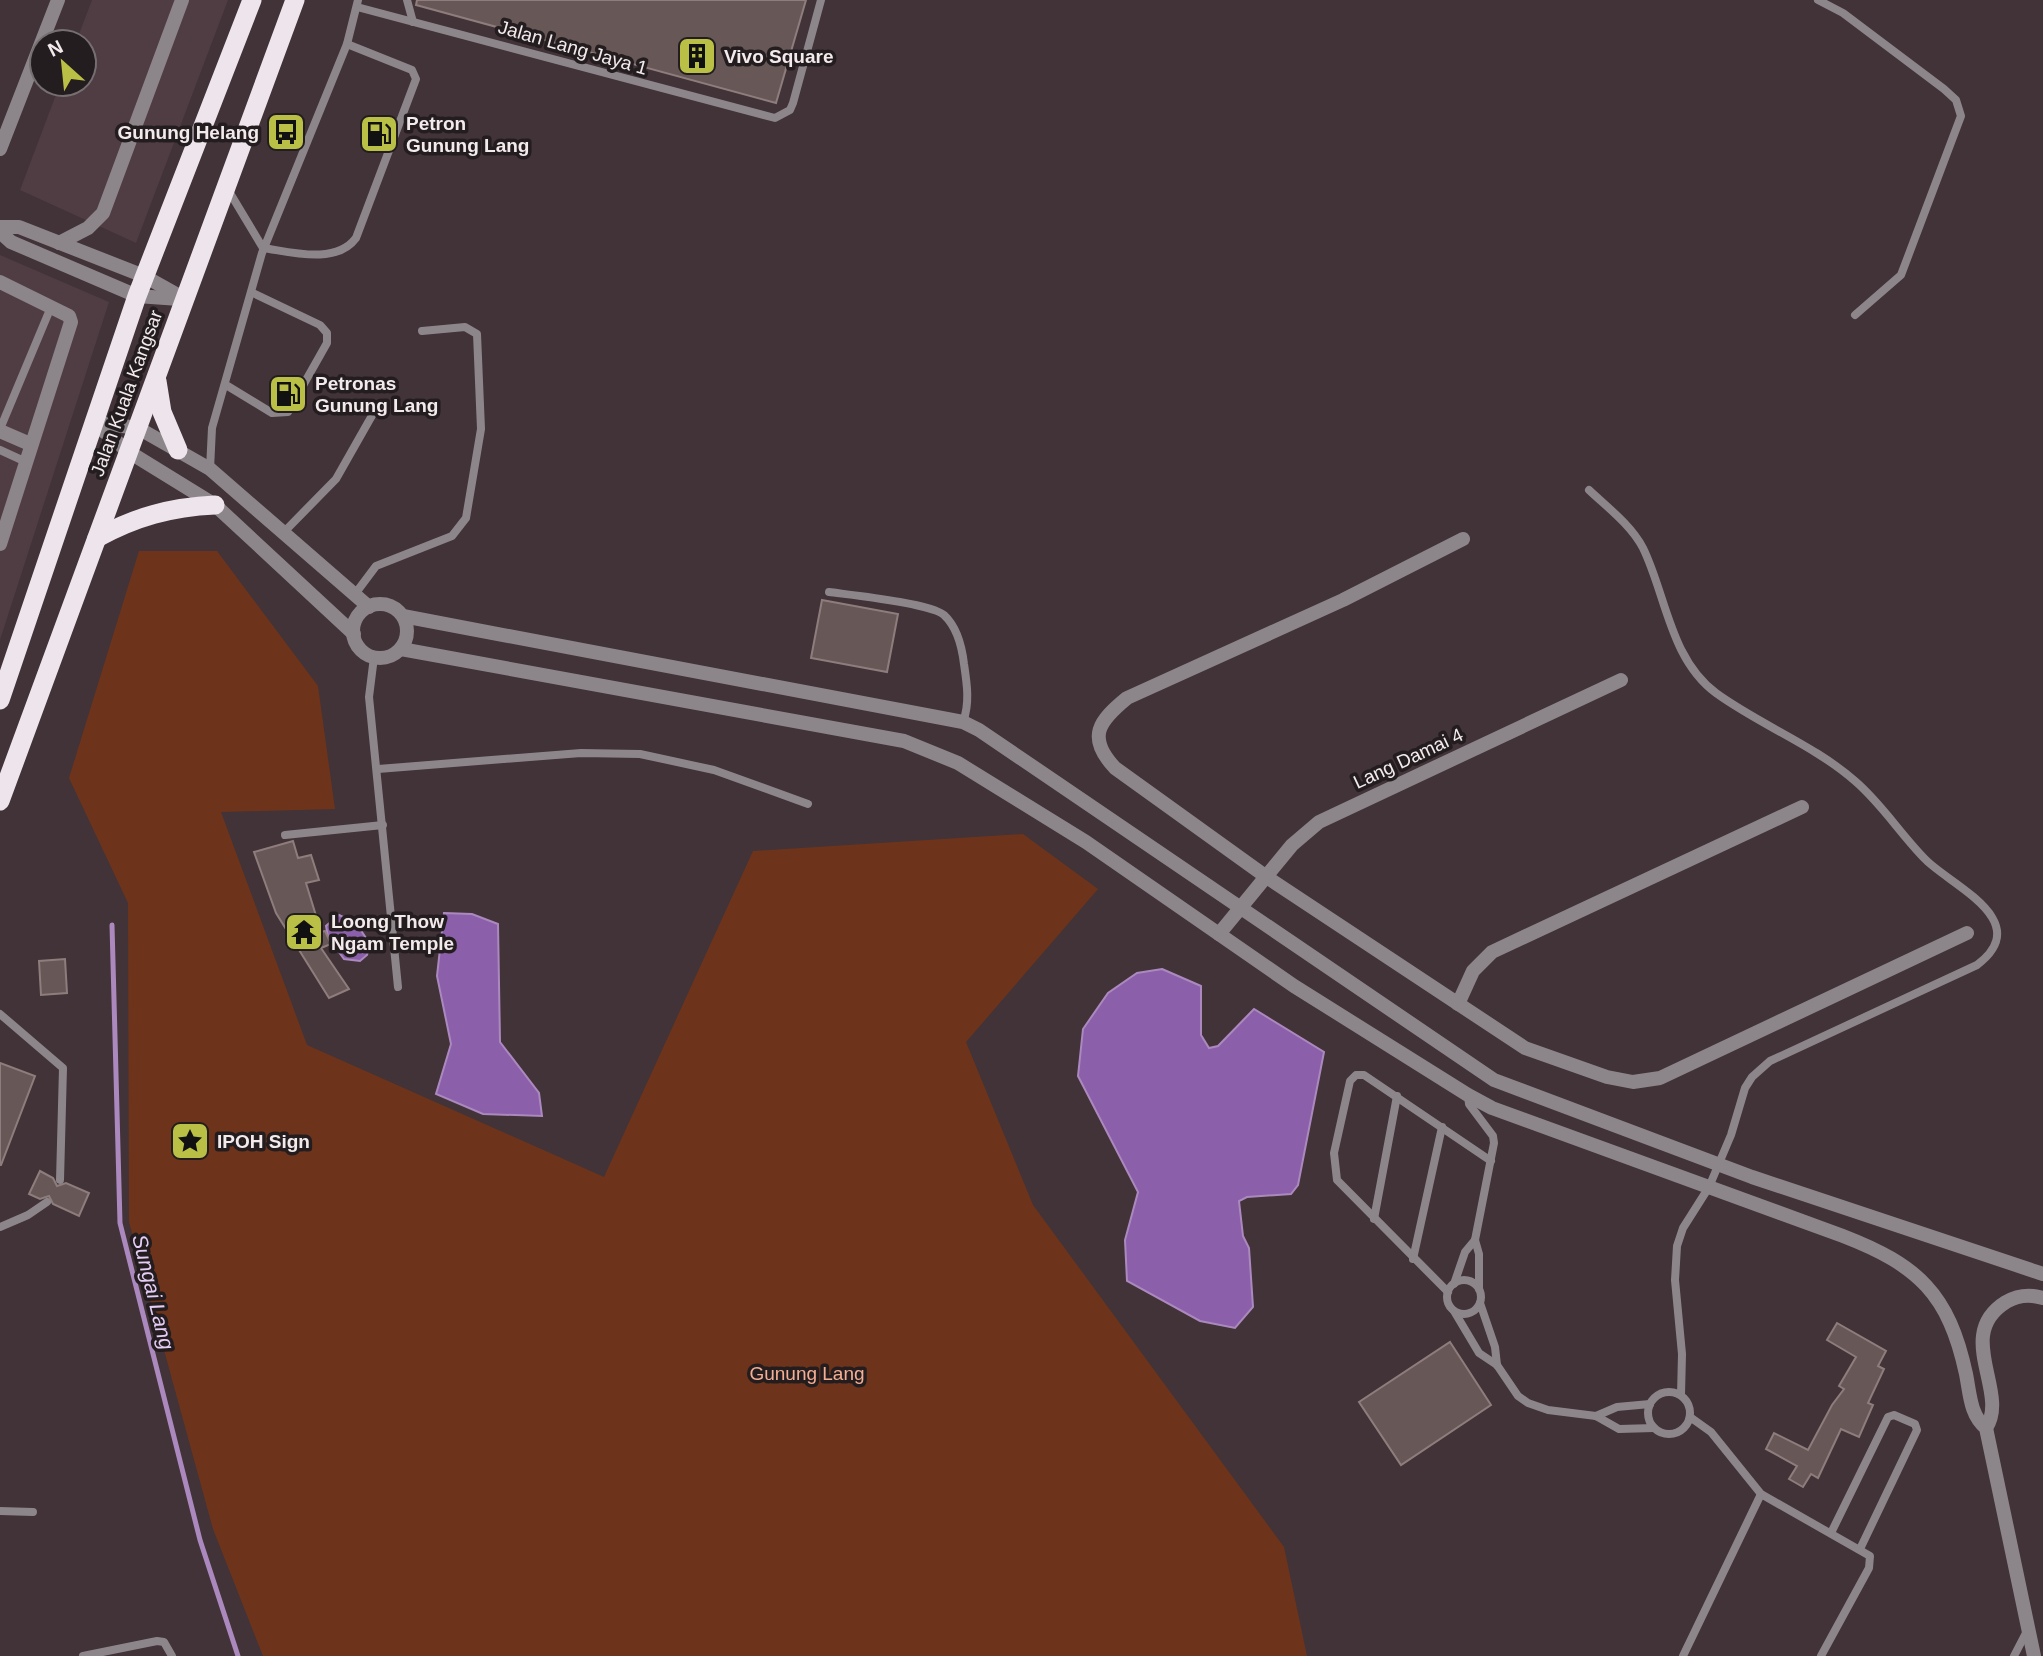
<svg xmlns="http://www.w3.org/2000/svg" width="2043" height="1656" viewBox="0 0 2043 1656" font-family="Helvetica,sans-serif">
	<rect width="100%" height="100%" fill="#413338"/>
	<!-- built -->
	<g fill="#503d43">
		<polygon points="92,0 228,0 136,243 20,190 60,84 84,84 84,42 76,42"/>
		<polygon points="0,255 109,302 0,640"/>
	</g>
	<!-- green -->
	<polygon fill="#6e341b" points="139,551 217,551 318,686 335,809 221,812 307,1045 604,1177 753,851 1023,834 1098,889 966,1042 1033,1205 1284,1547 1307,1656 263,1656 213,1529 129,1222 128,903 69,778"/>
	<!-- water -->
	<g fill="#8c5faa" stroke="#ab89be" stroke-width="2">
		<polygon points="444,913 472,914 498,924 500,1042 539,1093 542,1116 483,1114 436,1094 451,1044 437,976"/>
		<polygon points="339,915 356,923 370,944 367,955 360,961 344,959 328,937 326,926"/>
		<polygon points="1162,969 1201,986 1201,1035 1209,1048 1218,1046 1254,1009 1324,1052 1298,1185 1291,1194 1247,1197 1239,1201 1243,1236 1249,1248 1253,1307 1235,1328 1200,1321 1127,1281 1125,1240 1138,1192 1078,1076 1083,1029 1108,993 1137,973"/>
	</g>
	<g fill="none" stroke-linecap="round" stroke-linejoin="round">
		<!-- stream -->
		<polyline stroke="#ab89be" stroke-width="5" points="112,925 120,1223 200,1540 238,1656"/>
	</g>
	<!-- building -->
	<g fill="#675857" stroke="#8e7d7c" stroke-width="2">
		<polygon points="417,0 806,0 776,103 416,5"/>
		<polygon points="822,600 898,614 887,672 811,658"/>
		<polygon points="293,841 298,858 311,855 319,880 306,883 321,932 325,931 331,944 321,948 349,989 329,998 276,913 254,852"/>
		<polygon points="65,959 67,993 41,995 39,961"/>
		<polygon points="0,1063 35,1076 1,1165 0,1165"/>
		<polygon points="40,1171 53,1178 57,1186 66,1183 89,1193 79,1216 53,1204 49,1196 40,1199 29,1194"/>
		<polygon points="1837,1323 1886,1351 1878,1366 1884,1369 1868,1403 1873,1405 1859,1437 1841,1429 1818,1478 1811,1474 1803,1487 1789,1479 1797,1466 1766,1449 1774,1433 1808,1450 1832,1405 1844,1389 1839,1386 1856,1357 1827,1340"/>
		<polygon points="1450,1342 1491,1405 1401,1465 1359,1402"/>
	</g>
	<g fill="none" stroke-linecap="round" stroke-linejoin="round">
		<!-- service -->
		<g stroke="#8c868a" stroke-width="8">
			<polyline points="407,0 413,22"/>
			<polyline points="1818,0 1843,13 1944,89 1956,100 1961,116 1901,275 1855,315"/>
			<polyline points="357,7 775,118 790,110 793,103 821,0"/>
			<polyline points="227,188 263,248"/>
			<path d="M 263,248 C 291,252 336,265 356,238 L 416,79 L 412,70 L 347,44"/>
			<polyline points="226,385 272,413 288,412 327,343 327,333 320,325 253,293"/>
			<polyline points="0,429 51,307"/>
			<polyline points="0,450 24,461"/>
			<polyline points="210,469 212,428 262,253 347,44 358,0"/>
			<path d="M 1589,490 C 1607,507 1631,525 1643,548 C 1666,595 1670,659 1716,693 C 1760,725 1814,745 1855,781 C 1882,804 1901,835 1926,860 C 1952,886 2035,921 1977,965 L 1770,1061 L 1752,1077 L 1745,1088 L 1731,1135 L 1709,1187 L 1683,1228 L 1677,1246 L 1675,1280 L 1682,1354 L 1681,1395"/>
			<polyline points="284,532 336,479 378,405"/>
			<path d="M 829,592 C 851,595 930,603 944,615 C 957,627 962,647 964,664 C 967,684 970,703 963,722"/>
			<polyline points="355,594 376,566 452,536 466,518 481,429 477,334 465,327 422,331"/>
			<polyline points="374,657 369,697 398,987"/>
			<polyline points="378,769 581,753 640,754 714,770 808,804"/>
			<polyline points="285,835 383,825"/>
			<polyline points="0,1014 63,1068 60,1180"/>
			<polyline points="1374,1219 1397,1096"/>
			<polyline points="0,1227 28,1215 47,1202"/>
			<polyline points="1475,1240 1479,1254 1479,1289"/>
			<polyline points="1413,1259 1442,1127"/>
			<circle cx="1464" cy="1297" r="17"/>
			<polyline points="1454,1284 1465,1252 1475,1240 1494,1143 1493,1136 1469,1104 1468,1095"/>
			<polyline points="1448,1292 1337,1180 1334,1153 1350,1081 1356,1075 1364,1075 1491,1161"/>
			<polyline points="1480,1303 1495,1347 1497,1365"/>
			<polyline points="1454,1311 1479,1353 1497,1365 1518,1396 1528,1403 1548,1410 1596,1416 1619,1429 1654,1428"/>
			<circle cx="1669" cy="1413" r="21"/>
			<polyline points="1596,1416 1617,1407 1650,1404"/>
			<polyline points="1690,1417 1711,1432 1761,1494 1870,1556 1869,1568 1821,1656"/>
			<polyline points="0,1511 33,1512"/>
			<polyline points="1831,1533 1888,1417 1894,1415 1915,1424 1917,1430 1860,1549"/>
			<polyline points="83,1656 157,1641 164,1642 172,1656"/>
			<polyline points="1683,1656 1761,1494"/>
			<polyline points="2014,1656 2027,1631"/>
		</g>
		<!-- minor -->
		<g stroke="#8c868a" stroke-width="14">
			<polyline points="0,149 58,0"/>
			<polyline points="59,243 88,228 103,213 182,0"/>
			<polyline points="0,282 69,316 71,322 0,544"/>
			<polyline points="0,431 30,444"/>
			<path d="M 1463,539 L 1343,600 L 1127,698 C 1099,721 1086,737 1115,768 L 1268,878 L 1525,1048 L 1607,1077 L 1633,1082 L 1660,1078 L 1967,933"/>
			<polyline points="1219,934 1292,845 1319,822 1621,680"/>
			<polyline points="1458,1004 1473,971 1492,952 1802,807"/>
		</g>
		<!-- tertiary -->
		<g stroke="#8c868a" stroke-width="14">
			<polyline points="0,227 19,227 144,276 185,299"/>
			<polyline points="0,232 11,242 137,296 179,299"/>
			<polyline points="92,422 138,428 210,469 369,607"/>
			<polyline points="94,423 129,452 215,505 354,634"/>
			<circle cx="380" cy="631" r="27"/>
			<polyline points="403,616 963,722 979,730 1494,1080 1752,1177 2043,1274"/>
			<path d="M 401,649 L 904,741 L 958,763 L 1086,842 L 1294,986 L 1468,1095 L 1492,1108 L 1843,1236 C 1918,1265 1949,1294 1966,1374 C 1970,1394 1970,1415 1986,1428 L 2034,1656"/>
			<path d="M 1986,1428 C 2010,1392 1953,1335 2006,1302 C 2018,1295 2030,1294 2043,1298"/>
		</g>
		<!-- trunk -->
		<g stroke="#eee4ec" stroke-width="19">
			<polyline points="157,381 162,412 178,450"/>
			<path d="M 97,538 C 135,517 171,507 215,505"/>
			<polyline points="0,700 137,296 252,0"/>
			<polyline points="0,801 295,0"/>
		</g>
	</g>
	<!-- icons -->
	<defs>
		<symbol id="building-square" viewBox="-11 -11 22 22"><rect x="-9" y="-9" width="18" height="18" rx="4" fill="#bac045" stroke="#231d1f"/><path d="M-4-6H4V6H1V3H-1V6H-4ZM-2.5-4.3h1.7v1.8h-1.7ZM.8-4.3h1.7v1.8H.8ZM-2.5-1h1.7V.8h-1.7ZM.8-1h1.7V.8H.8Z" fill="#111"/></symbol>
		<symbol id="bus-square" viewBox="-11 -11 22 22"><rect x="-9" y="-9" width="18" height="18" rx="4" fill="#bac045" stroke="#231d1f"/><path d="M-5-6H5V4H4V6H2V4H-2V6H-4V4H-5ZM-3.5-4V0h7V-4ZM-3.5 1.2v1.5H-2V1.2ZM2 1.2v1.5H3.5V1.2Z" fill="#111"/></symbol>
		<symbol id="fuel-square" viewBox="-11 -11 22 22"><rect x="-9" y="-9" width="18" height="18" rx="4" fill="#bac045" stroke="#231d1f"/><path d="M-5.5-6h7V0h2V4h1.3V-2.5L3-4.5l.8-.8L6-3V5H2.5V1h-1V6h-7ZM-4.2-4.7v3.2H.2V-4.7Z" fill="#111"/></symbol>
		<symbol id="temple-square" viewBox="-11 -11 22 22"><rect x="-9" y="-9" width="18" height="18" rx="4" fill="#bac045" stroke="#231d1f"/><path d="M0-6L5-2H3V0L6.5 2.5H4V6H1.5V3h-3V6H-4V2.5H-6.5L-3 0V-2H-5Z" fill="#111"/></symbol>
		<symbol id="sight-square" viewBox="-11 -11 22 22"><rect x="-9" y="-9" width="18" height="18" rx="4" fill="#bac045" stroke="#231d1f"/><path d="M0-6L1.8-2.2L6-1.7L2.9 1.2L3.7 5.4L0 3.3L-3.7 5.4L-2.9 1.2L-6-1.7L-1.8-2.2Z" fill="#111"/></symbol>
	</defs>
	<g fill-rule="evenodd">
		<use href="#building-square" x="675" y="34" width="44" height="44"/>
		<use href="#bus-square" x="264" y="110" width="44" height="44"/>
		<use href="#fuel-square" x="357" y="112" width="44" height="44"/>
		<use href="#fuel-square" x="266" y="372" width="44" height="44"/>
		<use href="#temple-square" x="282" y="910" width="44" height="44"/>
		<use href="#sight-square" x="168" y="1119" width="44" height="44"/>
	</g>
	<g text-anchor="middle" stroke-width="7" stroke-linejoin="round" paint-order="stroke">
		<!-- street labels -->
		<g font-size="19" fill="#f3eaec" stroke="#231d1f">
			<text transform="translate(573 47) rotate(16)" y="7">Jalan Lang Jaya 1</text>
			<text transform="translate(126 393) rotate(-70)" y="7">Jalan Kuala Kangsar</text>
			<text transform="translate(1408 758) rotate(-25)" y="7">Lang Damai 4</text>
		</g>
		<!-- poi labels -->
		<g font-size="19" font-weight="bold" fill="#f3eaec" stroke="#231d1f" text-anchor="start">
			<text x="724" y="63">Vivo Square</text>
			<text x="406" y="130">Petron<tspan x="406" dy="22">Gunung Lang</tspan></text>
			<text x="259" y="139" text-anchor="end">Gunung Helang</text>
			<text x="315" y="390">Petronas<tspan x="315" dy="22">Gunung Lang</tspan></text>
			<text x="331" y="928">Loong Thow<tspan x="331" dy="22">Ngam Temple</tspan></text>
			<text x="217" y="1148">IPOH Sign</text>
		</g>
		<!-- park labels -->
		<g font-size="19" fill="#f5af93" stroke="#231d1f">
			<text x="807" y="1380">Gunung Lang</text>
		</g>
		<!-- water labels -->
		<g font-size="21" font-style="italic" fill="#e5cdf6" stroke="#231d1f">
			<text transform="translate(153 1292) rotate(76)" y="7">Sungai Lang</text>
		</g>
	</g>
	<!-- north arrow -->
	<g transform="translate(63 63) rotate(333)"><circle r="33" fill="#231d1f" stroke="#766f71" stroke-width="2"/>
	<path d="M0-5L12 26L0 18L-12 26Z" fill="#bac045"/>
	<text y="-10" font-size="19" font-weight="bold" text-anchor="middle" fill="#f3eaec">N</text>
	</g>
</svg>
